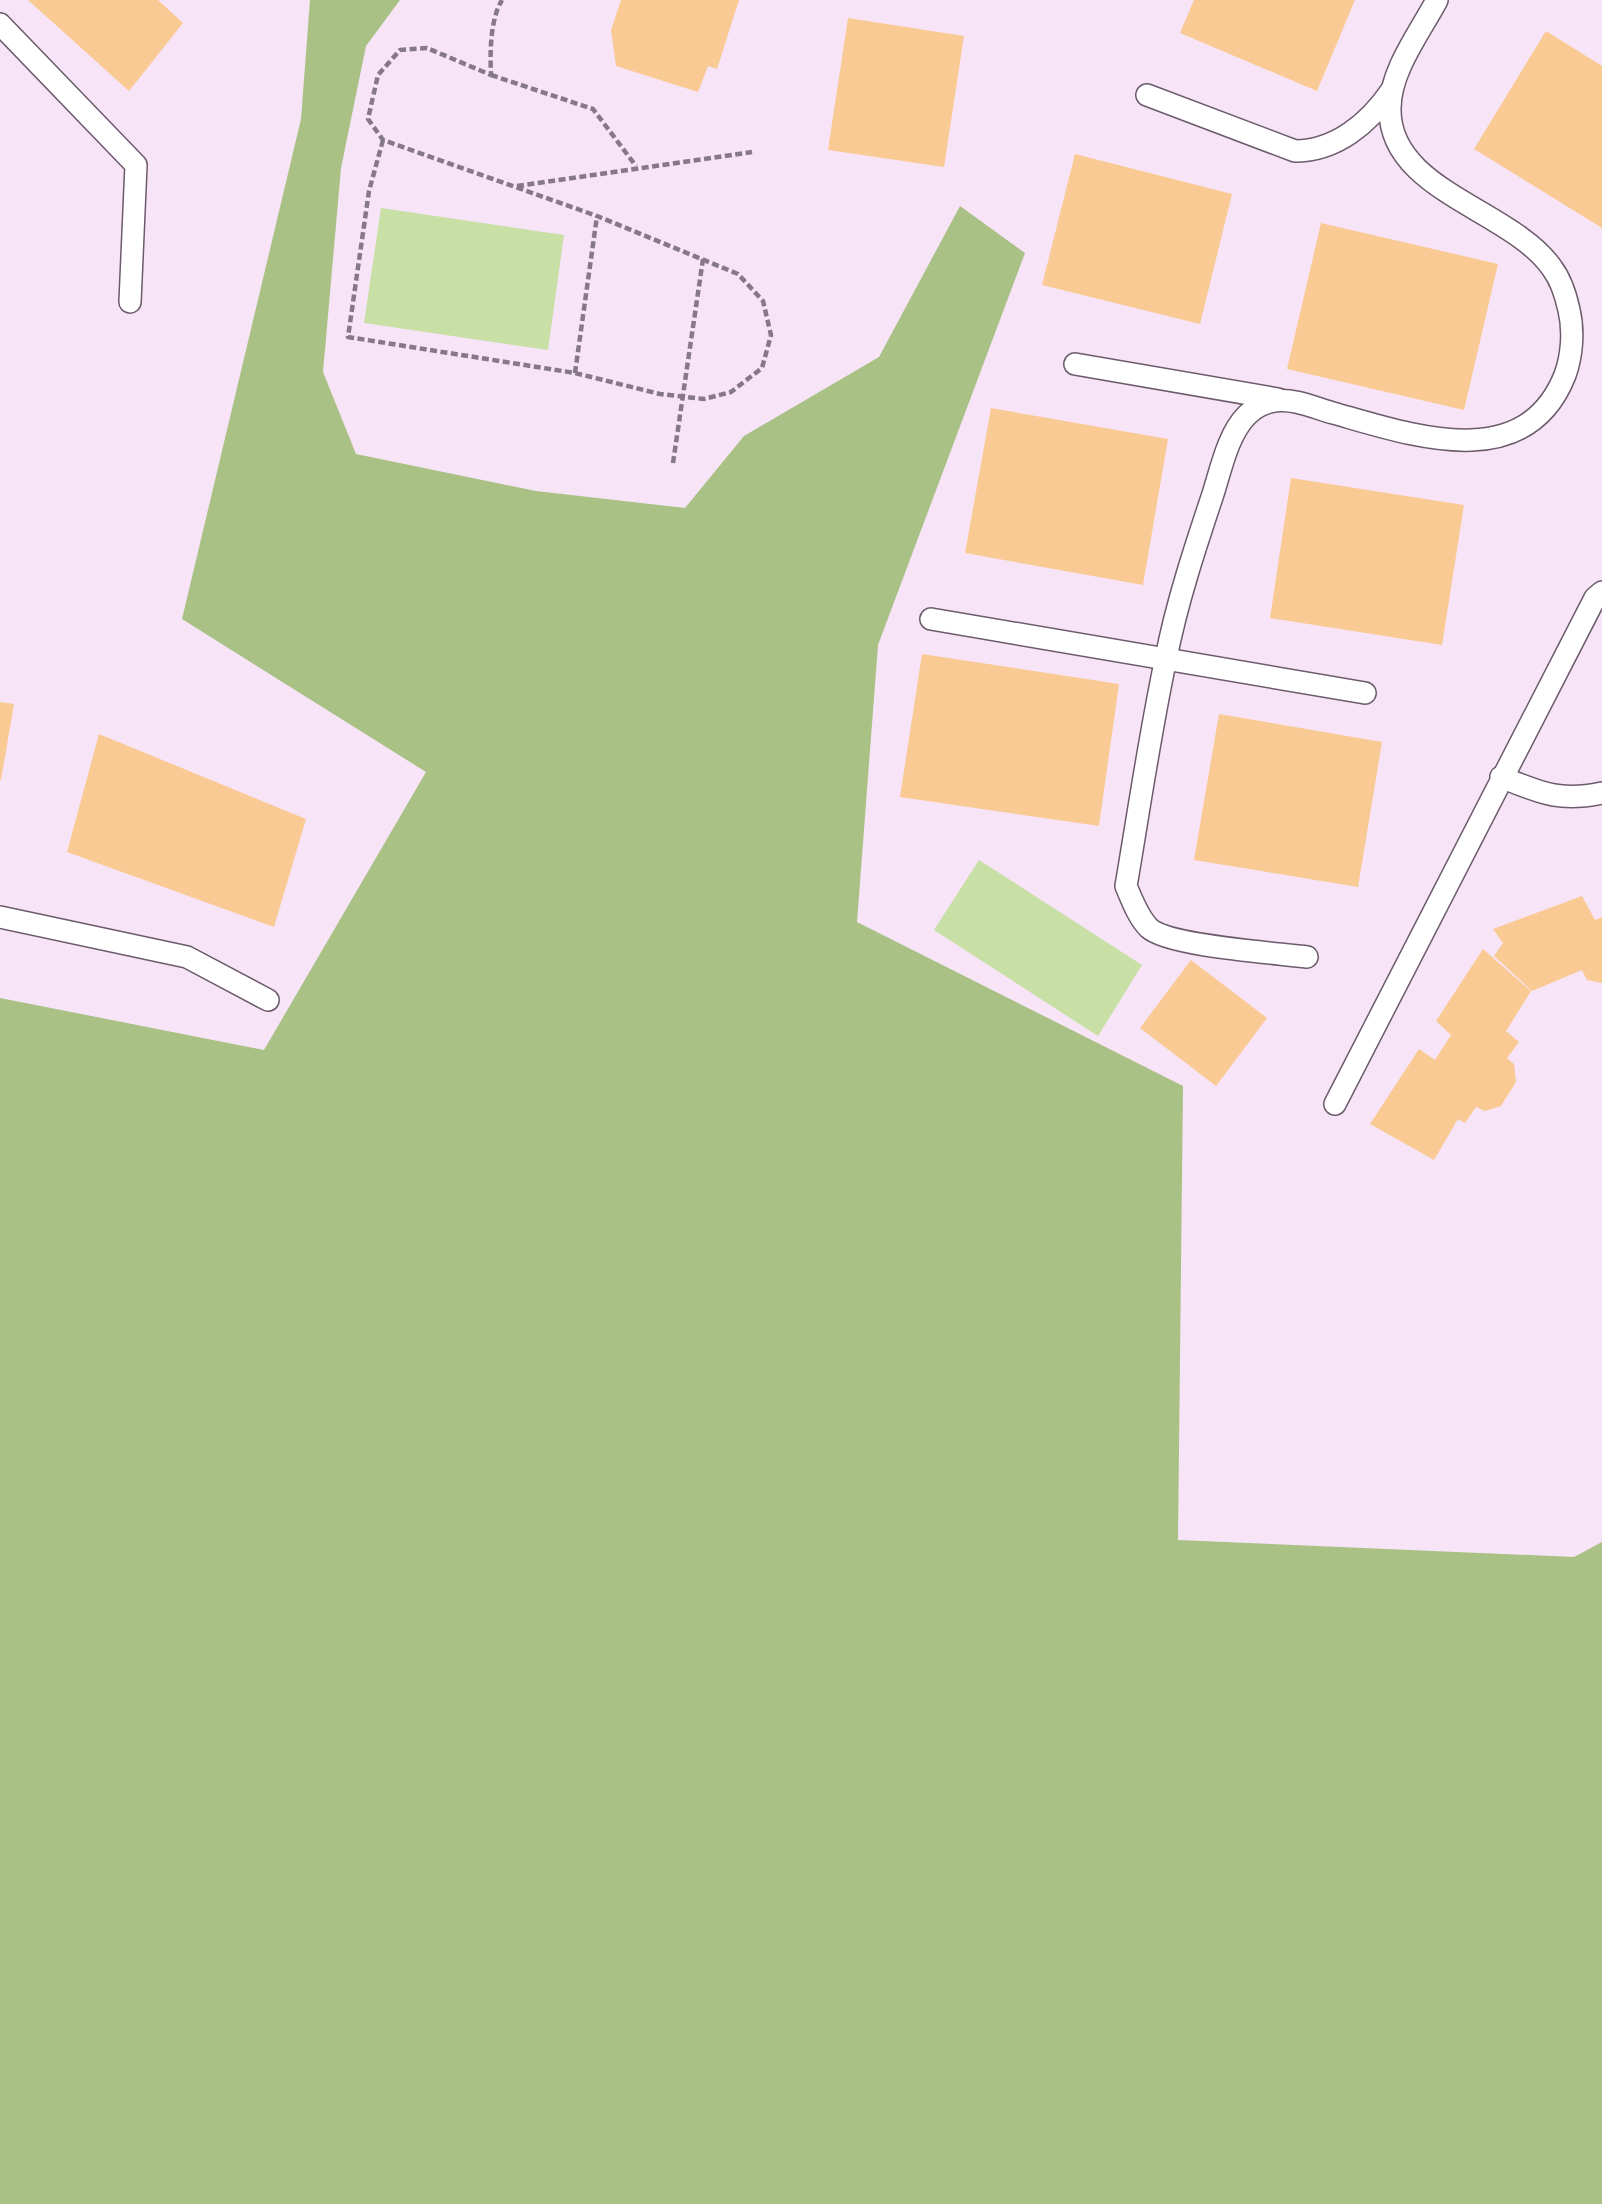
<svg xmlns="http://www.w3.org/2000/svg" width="1602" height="2204" viewBox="0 0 1602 2204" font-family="Figtree,sans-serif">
	<rect width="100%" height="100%" fill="#f7e4f7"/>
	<!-- green -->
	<g fill="#c8e0a6">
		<polygon points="381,208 564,235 548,350 364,323"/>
		<polygon points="979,860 1142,965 1098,1036 934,930"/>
	</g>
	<!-- forest -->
	<polygon fill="#a9c184" points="310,0 400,0 366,46 341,168 323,372 356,454 536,491 685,508 744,436 879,357 960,206 1025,253 878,645 857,922 1183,1086 1178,1540 1574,1557 1602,1542 1602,2204 0,2204 0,998 264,1050 426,772 182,619 301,119"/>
	<!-- building -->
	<g fill="#faca94">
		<polygon points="28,0 158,0 183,23 129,91"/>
		<polygon points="621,0 739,0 717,69 708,66 698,92 616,66 611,30"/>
		<polygon points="1194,0 1355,0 1317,91 1180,33"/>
		<polygon points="848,18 964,36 944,167 828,150"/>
		<polygon points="1546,31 1602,66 1602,228 1474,149"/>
		<polygon points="1075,154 1232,194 1200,324 1042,285"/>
		<polygon points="1321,223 1498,264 1464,410 1287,369"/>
		<polygon points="991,408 1168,439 1143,585 965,553"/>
		<polygon points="1291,478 1464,505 1442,645 1270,618"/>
		<polygon points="922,654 1119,684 1099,826 900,797"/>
		<polygon points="0,702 14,704 1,780 0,780"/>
		<polygon points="1219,714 1382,742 1358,887 1194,860"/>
		<polygon points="99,734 306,819 274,927 67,852"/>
		<polygon points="1582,896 1595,920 1602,917 1602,983 1587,980 1582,970 1532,991 1494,956 1503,943 1493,929"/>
		<polygon points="1483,949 1531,991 1506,1031 1519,1042 1507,1058 1514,1064 1516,1082 1501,1106 1485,1111 1476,1107 1465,1123 1458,1119 1434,1160 1370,1124 1419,1049 1435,1060 1451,1035 1436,1021"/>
		<polygon points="1191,960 1267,1018 1216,1086 1140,1028"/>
	</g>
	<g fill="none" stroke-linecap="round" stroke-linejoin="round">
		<defs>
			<g id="lane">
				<polyline points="0,24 136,165 130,302"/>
				<path d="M 1147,95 L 1295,151 C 1336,151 1369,123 1391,91"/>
				<polyline points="1075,364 1278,399"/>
				<polyline points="931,619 1365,693"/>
				<path d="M 1501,777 C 1541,793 1559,802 1602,793"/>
				<polyline points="0,917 187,957 268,1000"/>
				<path d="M 1307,957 C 1277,953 1168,946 1149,928 C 1138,917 1132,900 1126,886 C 1139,810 1150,733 1166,658 C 1177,602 1195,548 1213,494 C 1221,469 1228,434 1247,415 C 1254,408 1265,402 1275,401 C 1294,398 1315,408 1333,413 C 1411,435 1525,476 1565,375 C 1572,356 1574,331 1569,310 C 1566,296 1561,280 1552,268 C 1511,209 1388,191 1390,108 C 1390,71 1420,32 1437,0"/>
				<polyline points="1335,1104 1595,598 1602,592"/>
			</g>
		</defs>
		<!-- lane casing -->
		<use href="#lane" stroke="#6b5b6c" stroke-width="24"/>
		<!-- path -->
		<g stroke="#867986" stroke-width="4.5" stroke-dasharray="7 3.5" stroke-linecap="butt">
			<polyline points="491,75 593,109 636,166"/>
			<path d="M 383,140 L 369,191 L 348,337 L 575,373 L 660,394 L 704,399 L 731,392 L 762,368 L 771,335 L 763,301 L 738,274 L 597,216 L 383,140 L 368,119 L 378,75 L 400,50 L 427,48 L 491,75 C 490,52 490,20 502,0"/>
			<polyline points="517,186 752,152"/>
			<polyline points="575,373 597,216"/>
			<polyline points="673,463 703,259"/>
		</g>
		<!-- lane -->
		<use href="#lane" stroke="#fff" stroke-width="21"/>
	</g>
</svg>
